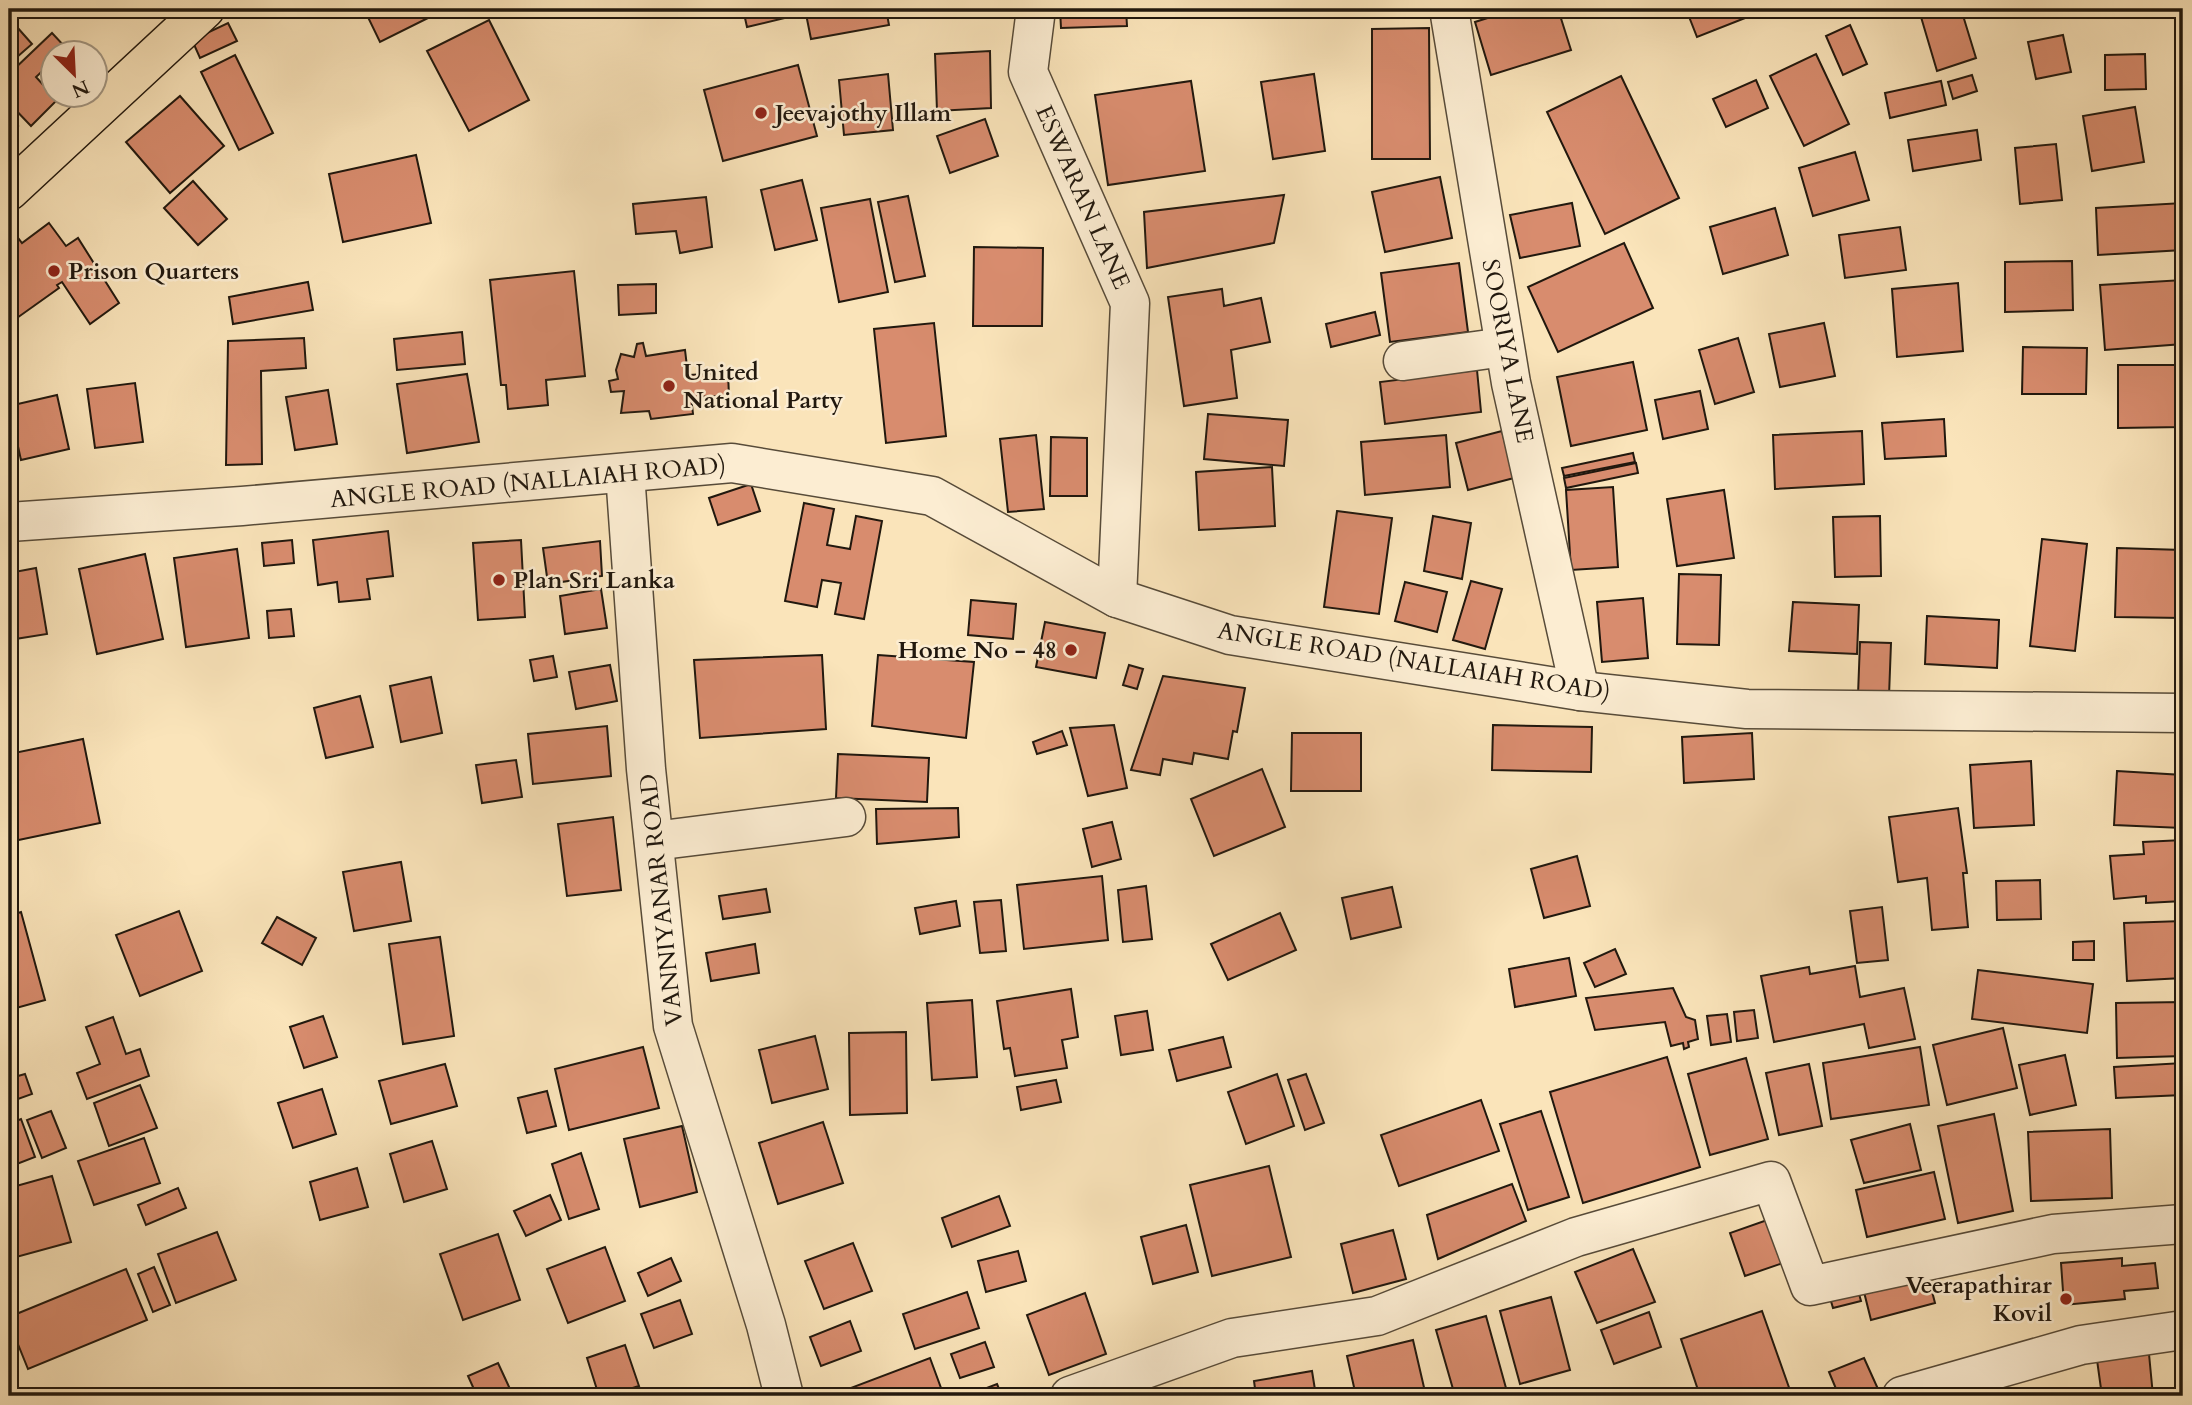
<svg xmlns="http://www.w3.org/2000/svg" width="2192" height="1405" viewBox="0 0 2192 1405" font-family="Cardo,serif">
	<rect width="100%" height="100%" fill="#fae4ba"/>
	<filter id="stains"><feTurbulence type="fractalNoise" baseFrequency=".00286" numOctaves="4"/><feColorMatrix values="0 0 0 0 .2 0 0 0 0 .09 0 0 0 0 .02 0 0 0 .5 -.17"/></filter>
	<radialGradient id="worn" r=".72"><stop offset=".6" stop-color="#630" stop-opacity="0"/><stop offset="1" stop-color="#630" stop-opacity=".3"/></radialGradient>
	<!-- building -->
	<g fill="#d88c6e" stroke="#21180e" stroke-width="2">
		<polygon points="364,9 423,9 428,18 380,42"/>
		<polygon points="743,9 792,9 793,16 747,27"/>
		<polygon points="805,9 886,9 889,25 811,39"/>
		<polygon points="1060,9 1126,9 1127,26 1061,28"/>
		<polygon points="1516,9 1558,9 1571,50 1491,75 1475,22"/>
		<polygon points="1686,9 1768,9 1697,37"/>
		<polygon points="1949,9 1961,9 1976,58 1937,71 1921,17"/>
		<polygon points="9,18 32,44 9,64"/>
		<polygon points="489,20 529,100 469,131 427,51"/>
		<polygon points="228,23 237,41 200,58 192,40"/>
		<polygon points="1850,25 1867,64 1843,75 1826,36"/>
		<polygon points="1429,28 1430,159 1372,159 1372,29"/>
		<polygon points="52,33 67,49 63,52 52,52 52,62 36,77 57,100 31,126 9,103 9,74"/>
		<polygon points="2063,35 2071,72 2036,79 2028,42"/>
		<polygon points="990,51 991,108 937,111 935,54"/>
		<polygon points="1816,54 1849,124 1804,146 1770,76"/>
		<polygon points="2145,54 2146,89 2105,90 2105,55"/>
		<polygon points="235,55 273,133 239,150 201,72"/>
		<polygon points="798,65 817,136 723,161 704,90"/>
		<polygon points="888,74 893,130 844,135 839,80"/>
		<polygon points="1314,74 1325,151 1273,159 1261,82"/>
		<polygon points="1972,75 1977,91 1953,99 1948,82"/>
		<polygon points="1621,76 1679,198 1605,234 1547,112"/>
		<polygon points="1756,80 1768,108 1726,127 1713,99"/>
		<polygon points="1191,81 1205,171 1108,185 1095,95"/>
		<polygon points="1941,81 1946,105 1890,118 1885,93"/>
		<polygon points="180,96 224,146 170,193 126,142"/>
		<polygon points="2135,107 2144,162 2092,171 2083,116"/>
		<polygon points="9,117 18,126 9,135"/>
		<polygon points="985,119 998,156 950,173 937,136"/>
		<polygon points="1977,130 1981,160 1913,171 1908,140"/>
		<polygon points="2056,144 2062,200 2020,204 2015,148"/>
		<polygon points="1855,152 1869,200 1813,216 1799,168"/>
		<polygon points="416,155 431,223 343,242 329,174"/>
		<polygon points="1440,177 1452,238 1385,252 1372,192"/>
		<polygon points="802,180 817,240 775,250 761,190"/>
		<polygon points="193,181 227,219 198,245 164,208"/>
		<polygon points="1284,195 1274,243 1147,268 1144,212"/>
		<polygon points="908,196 925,276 895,282 878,202"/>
		<polygon points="706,197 712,247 680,253 676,231 636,234 633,204"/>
		<polygon points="870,199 888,292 839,302 821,208"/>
		<polygon points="1572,203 1580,246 1520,258 1510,215"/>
		<polygon points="2183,203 2183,250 2098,255 2096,208"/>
		<polygon points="1775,208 1788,255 1723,274 1710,227"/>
		<polygon points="49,223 66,246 78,238 119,303 90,324 62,282 57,285 59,288 17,318 9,308 9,226 22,243"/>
		<polygon points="1900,227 1906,270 1845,278 1839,235"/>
		<polygon points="1624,243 1653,308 1558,352 1528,287"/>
		<polygon points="974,247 1043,248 1042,326 973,326"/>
		<polygon points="2072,261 2073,310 2005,312 2005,262"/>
		<polygon points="1459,263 1468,332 1390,342 1381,273"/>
		<polygon points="574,271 585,376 546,380 548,405 508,409 506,385 501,385 490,280"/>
		<polygon points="2183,280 2183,344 2105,350 2100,285"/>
		<polygon points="308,282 313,310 233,324 229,297"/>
		<polygon points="1958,283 1963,351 1897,357 1892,289"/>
		<polygon points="656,284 656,313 619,315 618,285"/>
		<polygon points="1222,289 1224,306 1261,298 1270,342 1231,350 1237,398 1184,406 1168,297"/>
		<polygon points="1375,312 1380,335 1331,347 1326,324"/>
		<polygon points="934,323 946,436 886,443 874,329"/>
		<polygon points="1824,323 1835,376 1780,387 1769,334"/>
		<polygon points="462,332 465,364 397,370 394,339"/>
		<polygon points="304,338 306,368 261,371 262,464 226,465 228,341"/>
		<polygon points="1738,338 1754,392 1715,404 1699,350"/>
		<polygon points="643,343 646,356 685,350 688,375 728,373 729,396 691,397 693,414 651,419 649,411 621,413 624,391 611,392 609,381 618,379 616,370 621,354 634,357 637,344"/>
		<polygon points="2023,347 2087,348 2086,394 2022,394"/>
		<polygon points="1633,362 1647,430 1571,446 1557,377"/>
		<polygon points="2118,365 2183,365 2183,427 2118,428"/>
		<polygon points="1477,370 1481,412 1385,424 1380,382"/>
		<polygon points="467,374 479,442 407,453 397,384"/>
		<polygon points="135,383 143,442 95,448 87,389"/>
		<polygon points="328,390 337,444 295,450 286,397"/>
		<polygon points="1700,391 1708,429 1663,439 1655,400"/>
		<polygon points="57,395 69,449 21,460 9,406"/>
		<polygon points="1208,414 1288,420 1284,466 1204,459"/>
		<polygon points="1944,419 1946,456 1885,459 1882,423"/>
		<polygon points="1502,431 1514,478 1468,490 1456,443"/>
		<polygon points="1862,431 1864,484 1775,489 1773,435"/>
		<polygon points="1036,435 1044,509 1008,512 1000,439"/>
		<polygon points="1446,435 1450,487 1365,495 1361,442"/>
		<polygon points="1051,437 1087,438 1087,496 1050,496"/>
		<polygon points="1633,453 1635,462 1564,476 1562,468"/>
		<polygon points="1636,463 1638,473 1566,488 1564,478"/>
		<polygon points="1272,467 1275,526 1199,530 1196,472"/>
		<polygon points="751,484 760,511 718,525 709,498"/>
		<polygon points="1613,487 1618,567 1571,570 1566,490"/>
		<polygon points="1724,490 1734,558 1677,566 1667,499"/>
		<polygon points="804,503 834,509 827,545 850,549 856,516 882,521 864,619 835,614 841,583 822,580 817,607 785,601"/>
		<polygon points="1337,511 1392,518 1379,614 1324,607"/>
		<polygon points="1433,516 1471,523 1462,579 1424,571"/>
		<polygon points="1880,516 1881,576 1835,577 1833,517"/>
		<polygon points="388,531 393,576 367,579 370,599 339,602 337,582 318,585 313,540"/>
		<polygon points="2042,539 2087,544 2075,651 2030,646"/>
		<polygon points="292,540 294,563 264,566 262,543"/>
		<polygon points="521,540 525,617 478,620 473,543"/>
		<polygon points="600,541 602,576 548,584 543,548"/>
		<polygon points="2117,548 2183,550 2183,618 2115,617"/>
		<polygon points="237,549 249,638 186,647 174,558"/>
		<polygon points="145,554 163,639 97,654 79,569"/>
		<polygon points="36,568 47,634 9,640 9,573"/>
		<polygon points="1679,574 1721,575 1719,645 1677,644"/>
		<polygon points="1471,581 1502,589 1485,649 1453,640"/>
		<polygon points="1405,582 1447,592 1437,632 1395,621"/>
		<polygon points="601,589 607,628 565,634 560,596"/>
		<polygon points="1643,598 1648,658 1602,662 1597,602"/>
		<polygon points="971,600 1016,604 1013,639 968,635"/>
		<polygon points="1793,602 1859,605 1857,654 1789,651"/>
		<polygon points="291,609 294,636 269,638 267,611"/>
		<polygon points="1927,616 1999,620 1997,668 1925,664"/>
		<polygon points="1045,622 1105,633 1096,678 1036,667"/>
		<polygon points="1860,642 1891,643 1889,696 1858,695"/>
		<polygon points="822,655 826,729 700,738 694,660"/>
		<polygon points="878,655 974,662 966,738 872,726"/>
		<polygon points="553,656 557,677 534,681 530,660"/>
		<polygon points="610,665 617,701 576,709 569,672"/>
		<polygon points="1129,665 1143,669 1137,689 1123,685"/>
		<polygon points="1163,676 1245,688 1237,732 1233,731 1228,759 1194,753 1192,764 1163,759 1160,775 1131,770"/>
		<polygon points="431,677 442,733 401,742 390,686"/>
		<polygon points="360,696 373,747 326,758 314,708"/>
		<polygon points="1114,725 1127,788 1088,796 1070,728"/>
		<polygon points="1493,725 1592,727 1591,772 1492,770"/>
		<polygon points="607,726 611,776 533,784 528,734"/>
		<polygon points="1062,731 1067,745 1037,754 1033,742"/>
		<polygon points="1292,733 1361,733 1361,791 1291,791"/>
		<polygon points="1752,733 1754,779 1684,783 1682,737"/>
		<polygon points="83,739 100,823 9,842 9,754"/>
		<polygon points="838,754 929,758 927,802 836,798"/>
		<polygon points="516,760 522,797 482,803 476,765"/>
		<polygon points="2031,761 2034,825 1974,828 1970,765"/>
		<polygon points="1262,769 1285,827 1214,856 1191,799"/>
		<polygon points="2117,771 2183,775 2182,828 2114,825"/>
		<polygon points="958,808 959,837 877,844 876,809"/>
		<polygon points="1958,808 1967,873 1963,873 1968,927 1932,930 1927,878 1898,882 1889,817"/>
		<polygon points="613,817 621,890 567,896 558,824"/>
		<polygon points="1112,822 1121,859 1092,867 1083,829"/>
		<polygon points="2183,840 2183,901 2146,903 2146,896 2114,899 2110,856 2144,854 2143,842"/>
		<polygon points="1577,856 1590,906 1544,918 1531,869"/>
		<polygon points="401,862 411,921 354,931 343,872"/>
		<polygon points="1102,876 1108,940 1024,949 1017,885"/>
		<polygon points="2040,880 2041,919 1997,920 1996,881"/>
		<polygon points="1146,886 1152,939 1123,942 1118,890"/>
		<polygon points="1392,887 1401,927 1351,939 1342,898"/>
		<polygon points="766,889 770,912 723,919 719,896"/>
		<polygon points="1001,900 1006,951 980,953 974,902"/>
		<polygon points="956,901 960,926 920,934 915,908"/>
		<polygon points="1882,907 1888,960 1857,963 1850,911"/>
		<polygon points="179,911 202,971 140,996 116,935"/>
		<polygon points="21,912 45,1000 9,1010 9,916"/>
		<polygon points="1280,913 1296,950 1228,980 1211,944"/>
		<polygon points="277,917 316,938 302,965 262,943"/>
		<polygon points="2183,921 2183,978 2127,981 2124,923"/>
		<polygon points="440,937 454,1036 403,1044 389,944"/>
		<polygon points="2094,941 2094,960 2073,960 2073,942"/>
		<polygon points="755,944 759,973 711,981 706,953"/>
		<polygon points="1615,949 1626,974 1595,987 1584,963"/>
		<polygon points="1569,958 1576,996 1515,1007 1509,969"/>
		<polygon points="1855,966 1860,997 1904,988 1915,1039 1869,1048 1864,1024 1774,1042 1761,976 1809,967 1810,974"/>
		<polygon points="1978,970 2093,984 2087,1033 1972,1019"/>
		<polygon points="1673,988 1686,1017 1695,1020 1698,1039 1688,1042 1689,1047 1684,1049 1683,1043 1671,1046 1665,1022 1595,1030 1586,998"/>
		<polygon points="1071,989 1078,1037 1062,1040 1067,1068 1015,1076 1010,1048 1004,1049 997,1001"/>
		<polygon points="972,1000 977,1077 932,1080 927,1003"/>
		<polygon points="2183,1002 2183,1056 2117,1058 2116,1003"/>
		<polygon points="1754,1010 1758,1038 1737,1041 1734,1012"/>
		<polygon points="1147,1011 1153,1050 1121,1055 1115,1016"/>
		<polygon points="1727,1014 1731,1042 1711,1045 1707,1016"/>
		<polygon points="323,1016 337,1057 304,1068 290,1027"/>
		<polygon points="113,1017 126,1054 140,1049 149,1076 87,1099 77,1073 100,1064 86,1027"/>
		<polygon points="2003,1028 2017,1088 1947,1105 1933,1045"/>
		<polygon points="906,1032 907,1113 850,1115 849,1033"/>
		<polygon points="815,1036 828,1089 772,1103 759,1050"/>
		<polygon points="1223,1037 1231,1067 1177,1081 1169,1050"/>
		<polygon points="643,1047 659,1108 569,1130 555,1069"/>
		<polygon points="1920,1047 1929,1105 1831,1119 1823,1063"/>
		<polygon points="2065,1055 2076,1105 2030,1115 2019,1065"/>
		<polygon points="1667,1057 1700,1167 1583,1203 1550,1092"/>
		<polygon points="1746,1058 1768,1139 1710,1155 1688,1074"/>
		<polygon points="2183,1063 2183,1095 2116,1098 2114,1067"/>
		<polygon points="445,1064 457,1106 391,1124 379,1081"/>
		<polygon points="1809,1064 1822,1126 1779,1135 1766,1073"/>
		<polygon points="25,1074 32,1094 18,1099 11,1078"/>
		<polygon points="1277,1074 1294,1126 1246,1144 1228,1092"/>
		<polygon points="1306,1074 1324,1123 1305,1130 1288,1080"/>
		<polygon points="1056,1080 1061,1102 1021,1110 1017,1087"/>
		<polygon points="140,1085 157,1128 109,1146 94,1103"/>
		<polygon points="322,1089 336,1134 293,1148 278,1103"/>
		<polygon points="547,1091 556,1126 527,1133 518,1098"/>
		<polygon points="1481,1100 1499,1151 1399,1186 1381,1135"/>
		<polygon points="51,1111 66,1148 42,1158 27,1120"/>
		<polygon points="1541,1111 1569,1197 1528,1210 1500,1124"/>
		<polygon points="1994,1114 2013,1211 1958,1223 1938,1126"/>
		<polygon points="21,1119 35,1157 9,1167 9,1124"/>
		<polygon points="823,1122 843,1183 778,1204 759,1143"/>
		<polygon points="1910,1124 1921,1170 1864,1183 1851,1140"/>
		<polygon points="682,1126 697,1192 640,1207 624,1139"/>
		<polygon points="2110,1129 2112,1198 2031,1201 2028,1132"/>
		<polygon points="144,1138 160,1183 94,1205 78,1161"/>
		<polygon points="432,1141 447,1189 404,1202 390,1154"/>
		<polygon points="581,1153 599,1209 569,1219 552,1164"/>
		<polygon points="1269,1166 1291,1257 1212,1276 1190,1185"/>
		<polygon points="357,1168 368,1207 320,1220 310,1182"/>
		<polygon points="1934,1172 1945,1219 1867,1237 1856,1190"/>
		<polygon points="52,1176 71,1242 9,1259 9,1188"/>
		<polygon points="1512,1184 1526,1221 1438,1259 1427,1215"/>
		<polygon points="178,1188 186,1208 146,1225 138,1205"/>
		<polygon points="550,1195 561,1220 526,1236 514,1211"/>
		<polygon points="999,1196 1010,1226 952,1247 942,1218"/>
		<polygon points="1770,1219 1786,1262 1745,1276 1730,1233"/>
		<polygon points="1186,1225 1198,1272 1153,1284 1141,1237"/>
		<polygon points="1393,1230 1406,1279 1353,1293 1341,1244"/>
		<polygon points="217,1232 236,1280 176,1303 158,1254"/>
		<polygon points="498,1234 520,1300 463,1320 440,1254"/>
		<polygon points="853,1243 872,1291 824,1309 805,1261"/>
		<polygon points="605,1247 625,1301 568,1323 547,1269"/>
		<polygon points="1633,1249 1655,1302 1597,1323 1575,1272"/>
		<polygon points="1018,1251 1026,1281 986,1292 978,1261"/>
		<polygon points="671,1258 681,1281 648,1296 638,1273"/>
		<polygon points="2122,1258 2122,1266 2155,1263 2158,1288 2124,1291 2125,1299 2064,1305 2061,1263"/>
		<polygon points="154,1267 170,1305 153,1312 138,1274"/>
		<polygon points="1926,1268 1935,1303 1871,1320 1862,1284"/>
		<polygon points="126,1269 147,1320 28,1369 9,1322 9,1317"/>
		<polygon points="1856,1283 1861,1301 1833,1308 1828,1291"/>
		<polygon points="967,1292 979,1328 915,1349 903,1314"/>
		<polygon points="1085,1293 1106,1354 1049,1375 1027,1315"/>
		<polygon points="1551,1297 1570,1370 1520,1384 1500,1311"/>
		<polygon points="680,1300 692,1334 654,1348 641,1314"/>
		<polygon points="1762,1311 1792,1396 1700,1396 1681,1339"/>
		<polygon points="1649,1312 1661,1347 1614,1364 1601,1330"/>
		<polygon points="1486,1316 1506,1388 1478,1396 1455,1396 1436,1330"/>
		<polygon points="850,1321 861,1351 821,1366 810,1337"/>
		<polygon points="1413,1340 1426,1396 1356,1396 1347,1356"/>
		<polygon points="985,1342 994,1367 960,1378 951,1354"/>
		<polygon points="625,1345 639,1386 607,1396 599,1396 587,1358"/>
		<polygon points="2149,1354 2153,1396 2102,1396 2097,1360"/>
		<polygon points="930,1358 941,1388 918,1396 850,1396 848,1389"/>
		<polygon points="1864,1358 1878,1389 1861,1396 1839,1396 1829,1372"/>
		<polygon points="498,1363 510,1389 495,1396 477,1396 468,1376"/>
		<polygon points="1312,1371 1316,1396 1256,1396 1254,1381"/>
		<polygon points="997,1384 1002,1396 966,1396"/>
		<polygon points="1155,1388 1157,1396 1126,1396"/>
		<polygon points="1249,1389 1250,1396 1217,1396"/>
		<polygon points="2073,1391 2074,1396 2053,1396"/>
	</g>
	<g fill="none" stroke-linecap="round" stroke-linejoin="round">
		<defs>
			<g id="minor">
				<polyline points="1036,9 1028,72 1130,303 1117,598"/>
				<polyline points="1449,9 1511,383 1580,691"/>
				<polyline points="1403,361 1504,347"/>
				<polyline points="625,473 646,769 673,1026 766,1325 784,1396"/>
				<polyline points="9,522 242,506 732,463 932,496 1117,598 1230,635 1580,691 1747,709 2183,713"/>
				<polyline points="654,841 846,817"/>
				<polyline points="1070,1396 1232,1338 1377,1316 1576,1237 1771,1181 1810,1286 2053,1234 2183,1224"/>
				<polyline points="1902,1396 2081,1345 2183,1330"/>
			</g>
			<polyline id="major" points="9,191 205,9"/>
		</defs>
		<!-- minor casing -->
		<use href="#minor" stroke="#574b39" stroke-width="41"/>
		<!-- major casing -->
		<use href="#major" stroke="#21180e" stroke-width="41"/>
		<!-- minor -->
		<use href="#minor" stroke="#fcedd2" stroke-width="38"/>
		<!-- major -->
		<use href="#major" stroke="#fae4ba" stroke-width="38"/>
	</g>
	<!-- markers -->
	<g fill="#8f2418" stroke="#fcedd2" stroke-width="2.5">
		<circle cx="761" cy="113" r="7"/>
		<circle cx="54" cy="271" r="7"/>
		<circle cx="669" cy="386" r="7"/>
		<circle cx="499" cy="580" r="7"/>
		<circle cx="1071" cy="650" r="7"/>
		<circle cx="2066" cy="1299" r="7"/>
	</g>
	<g text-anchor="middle" stroke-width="5" stroke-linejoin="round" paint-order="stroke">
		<!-- poi labels -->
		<g font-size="24" font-weight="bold" fill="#21180e" stroke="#fcedd2" text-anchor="start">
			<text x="775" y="121">Jeevajothy Illam</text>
			<text x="68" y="279">Prison Quarters</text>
			<text x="683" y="380">United<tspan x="683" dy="28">National Party</tspan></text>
			<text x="513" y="588">Plan Sri Lanka</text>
			<text x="1057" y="658" text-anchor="end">Home No - 48</text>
			<text x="2052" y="1293" text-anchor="end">Veerapathirar<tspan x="2052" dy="28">Kovil</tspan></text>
		</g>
		<!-- street labels -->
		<g font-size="24" fill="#21180e" stroke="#fcedd2">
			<text transform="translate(1083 197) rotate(66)" y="8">ESWARAN LANE</text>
			<text transform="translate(1508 351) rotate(79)" y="8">SOORIYA LANE</text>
			<text transform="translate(528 482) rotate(-5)" y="8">ANGLE ROAD (NALLAIAH ROAD)</text>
			<text transform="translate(1414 661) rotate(9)" y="8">ANGLE ROAD (NALLAIAH ROAD)</text>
			<text transform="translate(661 900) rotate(-96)" y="8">VANNIYANAR ROAD</text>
		</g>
	</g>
	<!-- margin -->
	<rect width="2192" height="1405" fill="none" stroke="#fae4ba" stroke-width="35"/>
	<rect x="10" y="10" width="2171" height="1384" fill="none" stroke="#21180e" stroke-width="3.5"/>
	<rect x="18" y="18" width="2157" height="1370" fill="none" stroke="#21180e" stroke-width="2"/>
	<!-- north arrow -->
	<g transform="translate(74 74) rotate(156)"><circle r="33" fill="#fcedd2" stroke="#a49884" stroke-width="2"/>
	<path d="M0-5L12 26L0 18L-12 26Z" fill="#8f2418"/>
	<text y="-10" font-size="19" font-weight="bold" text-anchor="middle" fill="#21180e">N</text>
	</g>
	<rect width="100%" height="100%" filter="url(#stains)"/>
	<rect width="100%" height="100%" fill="url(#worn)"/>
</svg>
